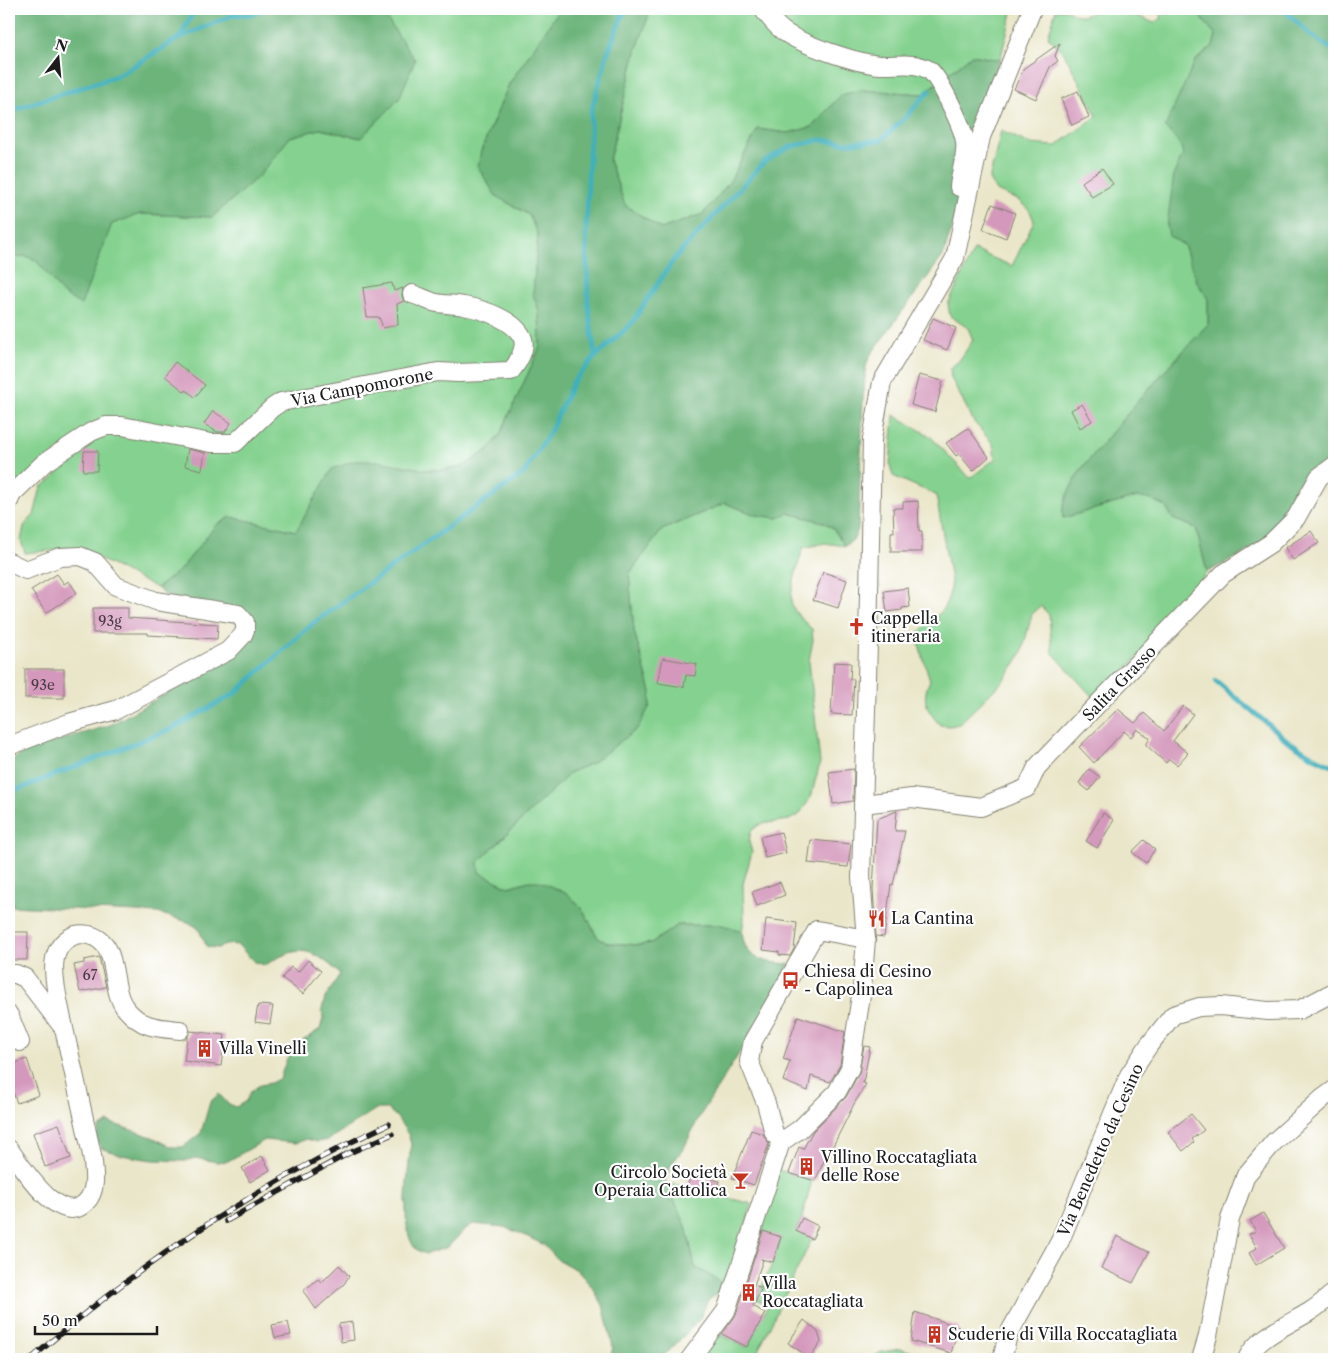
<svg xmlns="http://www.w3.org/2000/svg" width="1343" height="1368" viewBox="0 0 1343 1368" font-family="'Libre Caslon Text',serif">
	<rect width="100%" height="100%" fill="#fff"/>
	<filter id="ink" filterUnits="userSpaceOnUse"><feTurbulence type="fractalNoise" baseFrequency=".02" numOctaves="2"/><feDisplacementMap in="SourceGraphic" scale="10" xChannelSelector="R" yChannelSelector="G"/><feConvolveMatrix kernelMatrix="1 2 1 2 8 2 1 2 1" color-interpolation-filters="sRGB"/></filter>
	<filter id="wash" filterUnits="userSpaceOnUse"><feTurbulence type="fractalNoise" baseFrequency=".0096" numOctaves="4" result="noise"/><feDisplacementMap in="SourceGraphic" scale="20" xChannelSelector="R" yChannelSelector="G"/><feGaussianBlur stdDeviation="1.12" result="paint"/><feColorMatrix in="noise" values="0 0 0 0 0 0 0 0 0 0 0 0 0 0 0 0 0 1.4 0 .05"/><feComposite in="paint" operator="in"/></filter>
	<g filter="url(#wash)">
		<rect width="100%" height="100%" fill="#eae6c9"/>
		<!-- green -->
		<g fill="#85d290" stroke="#507756">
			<path d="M 380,9 L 560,9 L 509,84 L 481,151 L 478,167 L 496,196 L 529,215 L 538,235 L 533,294 L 539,311 L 540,347 L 500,435 L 488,450 L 462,467 L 442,470 L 333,469 L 296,531 L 231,517 L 216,525 L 181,569 L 157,588 L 78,548 L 25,553 L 21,541 L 24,526 L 34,515 L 41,487 C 61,473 62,470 66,446 L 9,507 L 9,254 C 17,258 27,254 35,260 C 43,266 56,285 63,294 L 112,224 L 140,214 L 212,217 L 261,174 L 290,137 L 320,129 L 361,138 L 415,60 Z"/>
			<polygon points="651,9 1013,9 1000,60 972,55 923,94 862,90 841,95 812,127 788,133 758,129 729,183 703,214 661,229 625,205 609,160 636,51"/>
			<path d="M 1056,9 L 1066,9 L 1074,14 L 1083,16 L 1101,9 L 1130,9 L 1138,16 L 1154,23 L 1162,18 L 1158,9 L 1193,9 L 1216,34 L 1213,46 L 1195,61 L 1180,144 L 1184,154 L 1174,174 L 1170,236 L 1184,245 L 1197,282 L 1208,299 L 1208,324 L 1144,394 L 1079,472 L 1068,493 L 1063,507 L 1063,518 L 1137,497 L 1152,499 L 1165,506 L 1173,519 L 1196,528 L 1207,572 L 1180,607 L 1100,701 L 1088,692 L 1052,652 L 1049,615 L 1041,606 L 1032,614 L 1022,652 L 1016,663 L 1002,682 L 959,724 L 950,726 L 940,725 C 926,709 921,700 930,680 L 916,635 L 943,610 L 949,596 L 951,580 L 936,495 L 893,476 L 890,465 L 894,415 L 930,436 L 970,478 L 995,459 L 993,444 L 974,422 L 951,378 L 950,368 L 959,361 L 973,340 L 968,328 L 950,316 L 948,304 L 974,250 L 1012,266 L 1034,221 L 1030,211 L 1018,200 L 996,191 L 989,180 L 1001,131 L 1030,144 L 1056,146 L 1097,116 L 1064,53 L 1048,37 Z"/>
			<path d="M 725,503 L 756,515 L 778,518 L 788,513 L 823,522 L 833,528 L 845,546 L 825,543 L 803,548 C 800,560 788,594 792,605 C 796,615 805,622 812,629 L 813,640 L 809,661 L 820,763 L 811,797 L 799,815 L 789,820 L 760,824 L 751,831 L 749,842 L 752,852 L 743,884 L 744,919 L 742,931 L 722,925 L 678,925 L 651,943 L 640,945 L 608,943 L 598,938 L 583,910 L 529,881 L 508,887 L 478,872 L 478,862 L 571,772 L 592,763 L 651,692 L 634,631 L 629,574 L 662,530 Z"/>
			<polygon points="775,1169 812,1180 802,1218 796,1230 812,1239 754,1359 699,1359 715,1332 747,1347 768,1305 756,1299 773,1262 781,1238 757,1229"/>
			<polygon points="673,1184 752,1204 727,1286 695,1267 686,1226 668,1188"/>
			<polygon points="900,1349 920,1353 931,1359 871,1359 881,1352"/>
		</g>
		<!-- forest -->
		<g fill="#6cb47a" stroke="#44684b">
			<polygon points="9,9 80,9 84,12 96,9 380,9 415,60 399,99 361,138 320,129 290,137 261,174 212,217 140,214 112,224 81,305 63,294 36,260 25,256 15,257 9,254"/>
			<path d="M 560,9 L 651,9 L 636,51 L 609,160 L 625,205 L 661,229 L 703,214 L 729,183 L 758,129 L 788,133 L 812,127 L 841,95 L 862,90 L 923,94 L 972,55 L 1000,60 L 980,106 L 952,228 L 943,256 L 869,357 L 866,367 L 863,399 L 858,529 L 854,539 L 845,546 L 833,528 L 823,522 L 788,513 L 778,518 L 756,515 L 725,503 L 662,530 L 629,574 L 634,631 L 651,692 L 650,706 L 637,729 L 592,763 L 571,772 L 478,862 L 479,872 L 508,887 L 529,881 L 539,881 L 568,894 L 583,910 L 598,938 L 608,943 L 640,945 L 651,943 L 678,925 L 722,925 L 742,931 C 744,961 765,962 790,964 L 753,1031 L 698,1119 L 684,1148 L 671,1165 L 665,1180 L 686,1226 L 695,1267 L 728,1286 L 708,1300 L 699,1320 L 661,1359 L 610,1359 L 613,1347 L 603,1305 L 592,1287 L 577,1270 L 558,1260 L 544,1245 L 524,1235 L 504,1227 L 473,1224 L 464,1230 L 448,1247 L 426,1254 C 423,1253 418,1251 416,1249 C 398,1232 409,1167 411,1144 L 408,1134 L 396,1116 L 387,1109 L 376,1109 L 328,1140 L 317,1142 L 307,1139 L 296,1143 L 265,1140 L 228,1161 L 217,1162 L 195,1158 L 185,1161 L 152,1160 L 121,1155 L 101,1148 L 96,1139 L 99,1128 L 108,1122 L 152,1137 L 172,1147 L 183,1147 L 201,1133 L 210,1102 L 219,1094 L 227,1103 L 236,1107 L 246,1101 L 251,1091 L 260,1085 L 271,1083 L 280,1078 L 287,1058 L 301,1042 L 320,1029 L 323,1019 L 322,1009 L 325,998 L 340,974 C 311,946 298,945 265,965 L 254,962 L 238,945 L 228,944 L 218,948 L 207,947 L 198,928 L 188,922 L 158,913 L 9,906 L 9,763 L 25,751 L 110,725 L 234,656 L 249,627 L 165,595 L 157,588 L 181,569 L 216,525 L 231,517 L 296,531 L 332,469 L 354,461 L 378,461 L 427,470 L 442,470 L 462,467 L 488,450 L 500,435 L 540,347 L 539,311 L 533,294 L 538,235 L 529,215 L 496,196 L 478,167 L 481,151 L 509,84 Z"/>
			<polygon points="1193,9 1334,9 1334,459 1283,525 1245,553 1207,572 1196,528 1173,519 1165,506 1152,500 1137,497 1063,518 1063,507 1068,493 1079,472 1144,394 1208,324 1208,299 1197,282 1184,245 1169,236 1167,226 1174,174 1183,154 1180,144 1165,127 1195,61 1213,46 1216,35"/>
		</g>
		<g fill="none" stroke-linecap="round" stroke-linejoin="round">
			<!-- stream -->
			<g stroke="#41b0bc" stroke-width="5">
				<polyline points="1283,9 1312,36 1334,51"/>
				<polyline points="180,37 195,9"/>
				<polyline points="9,111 117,76 179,38 233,15 254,14 262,9"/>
				<polyline points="595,357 588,302 586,231 591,112 608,52 625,9"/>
				<polyline points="1216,681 1288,741 1314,757 1334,766"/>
				<polyline points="9,793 171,729 234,694 312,624 524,473 551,430 573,382 595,357 631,324 675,258 765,161 790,147 820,140 848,143 881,140 906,117 929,91"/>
			</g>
		</g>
		<g id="blocks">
			<!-- building -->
			<g fill="#d498bc">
				<polygon points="1060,43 1055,56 1058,61 1050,67 1036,99 1014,89 1024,68"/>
				<polygon points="1078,91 1089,117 1072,125 1061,99"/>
				<polygon points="1102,168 1113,184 1092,197 1082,182"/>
				<polygon points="992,204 1015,213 1006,238 983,229"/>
				<polygon points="392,283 394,291 403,288 402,296 404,301 397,304 398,325 383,328 379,317 367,317 363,288"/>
				<polygon points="933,318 956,328 947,350 923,340"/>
				<polygon points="175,362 205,385 195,397 186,390 185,392 165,376"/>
				<polygon points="919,375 943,381 935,412 911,405"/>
				<polygon points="1082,404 1092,421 1080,428 1071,410"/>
				<polygon points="213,411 231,423 225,432 217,432 204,424"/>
				<polygon points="968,428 989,457 973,471 959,454 956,456 946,443"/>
				<polygon points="188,449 205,453 202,470 185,466"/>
				<polygon points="84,451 98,451 97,471 83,471"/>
				<polygon points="918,501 919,531 922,531 922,552 891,552 891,532 894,532 893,508 903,508 903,502"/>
				<polygon points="1311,531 1319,543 1293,560 1285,548"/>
				<polygon points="823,572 847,580 838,608 813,600"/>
				<polygon points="57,574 64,584 69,581 77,593 46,613 31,590"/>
				<polygon points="908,588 910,607 902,608 902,610 887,612 884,591"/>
				<polygon points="93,608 128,608 128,618 218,624 217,639 148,635 148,633 93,633"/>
				<polygon points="663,658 697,664 695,676 686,675 684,687 658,683"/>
				<polygon points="834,662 851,663 850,679 854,679 852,715 831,714"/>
				<rect x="25" y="669" width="39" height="29"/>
				<polygon points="1183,706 1193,714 1173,741 1188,753 1177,765 1169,759 1166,763 1146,745 1150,738 1137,729 1131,737 1124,731 1094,763 1079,747 1118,709 1135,723 1144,713 1164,731"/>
				<polygon points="854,769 853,801 833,804 829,772"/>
				<polygon points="1089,769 1100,777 1089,791 1079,783"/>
				<polygon points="897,811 895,831 905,831 893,885 891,884 884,937 876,936 873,889 877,819"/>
				<polygon points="1103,813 1114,820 1097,848 1086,841"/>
				<polygon points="781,832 786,853 765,858 760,837"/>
				<polygon points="811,840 851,844 848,867 808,863"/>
				<polygon points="1144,840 1155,849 1146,863 1132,852"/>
				<polygon points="780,882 785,895 757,906 752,892"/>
				<polygon points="766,919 797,923 794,949 790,956 779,955 779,952 763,950"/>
				<polygon points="9,932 28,932 27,960 9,960"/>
				<polygon points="99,957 106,987 80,992 74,965 84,963 84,960"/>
				<polygon points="308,960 321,971 303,994 282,978 291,967 298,972"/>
				<polygon points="258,1005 273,1006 270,1024 255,1022"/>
				<polygon points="798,1016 845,1032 840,1065 830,1082 811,1076 808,1091 783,1081 790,1061 783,1059"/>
				<polygon points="190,1031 225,1035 221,1066 184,1061 187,1038"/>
				<polygon points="864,1046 870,1047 863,1083 866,1084 854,1104 831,1150 829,1150 815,1181 789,1173 799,1147 803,1149 813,1131 846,1097 859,1073"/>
				<polygon points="27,1059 39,1095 17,1103 9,1081 9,1065"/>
				<polygon points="1191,1114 1204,1130 1192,1139 1194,1142 1183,1151 1168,1132"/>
				<polygon points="59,1124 71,1158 45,1167 33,1133"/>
				<polygon points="751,1130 763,1134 769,1144 754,1185 732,1178"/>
				<polygon points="262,1156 270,1170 250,1182 242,1168"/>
				<polygon points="691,1174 720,1181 717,1194 687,1187"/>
				<polygon points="1263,1213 1284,1248 1256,1265 1249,1253 1257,1248 1249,1234 1256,1231 1250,1221"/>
				<polygon points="802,1218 818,1226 812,1239 796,1231"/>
				<polygon points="763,1231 781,1237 773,1262 761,1259 763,1260 754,1285 762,1288 753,1306 765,1313 747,1347 722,1334 736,1315"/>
				<polygon points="1117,1236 1149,1252 1133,1283 1101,1268"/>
				<polygon points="339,1265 349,1276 344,1284 316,1309 303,1291 318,1279 322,1282"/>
				<polygon points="915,1312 959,1327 951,1353 911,1341"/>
				<polygon points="804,1320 818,1332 821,1342 810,1358 788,1343"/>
				<polygon points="288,1322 291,1335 275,1338 272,1325"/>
				<polygon points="352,1322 354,1340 341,1342 339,1324"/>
			</g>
		</g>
	</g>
	<g filter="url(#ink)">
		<use href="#blocks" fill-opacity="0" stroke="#838172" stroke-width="1"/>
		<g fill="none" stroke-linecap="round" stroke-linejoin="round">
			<defs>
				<g id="minor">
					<path d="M 763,9 C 769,17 775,25 783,31 C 802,45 857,63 880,65 C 897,66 914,61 929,70 C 939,77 964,129 965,142 C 967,154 960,174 959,187"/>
					<path d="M 9,501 L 12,494 L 44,463 L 91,432 L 106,426 L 122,426 L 211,443 L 235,443 L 272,408 L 281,402 L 438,372 L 458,373 L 511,371 C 518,363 526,349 523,339 C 516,320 482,309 464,306 C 454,304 443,305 433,302 C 426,300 419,296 412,294"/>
					<polyline points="9,562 26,570 60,557 80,556 95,562 116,586 156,601 238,614 245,622 245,630 243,635 228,651 116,710 69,723 9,746"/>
					<polyline points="863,804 912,798 981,807 1027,788 1037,767 1223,574 1271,543 1296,518 1319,477 1334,466"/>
					<polyline points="9,974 16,974 25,978 62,1026"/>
					<polyline points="9,1015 20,1042"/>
					<polyline points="781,1142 774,1133 766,1103 749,1061 753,1041 817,930 866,939"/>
					<path d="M 9,1149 C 22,1167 60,1228 85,1203 C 98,1191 94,1171 92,1155 C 83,1114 74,1073 65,1033 C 61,1012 51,977 55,958 C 57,949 63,941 71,937 C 76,934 83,934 89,935 C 122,943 108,988 126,1009 C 142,1028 157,1028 180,1030"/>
					<polyline points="690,1359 726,1311 781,1142 800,1129 837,1092 850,1068 862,989 866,939 861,877 868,644 872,439 882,382 955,258 981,137 1031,12 1031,9"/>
					<polyline points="1002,1359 1008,1335 1060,1241 1129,1075 1149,1045 1173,1015 1199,1007 1221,1006 1268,1011 1299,1010 1334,992"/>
					<polyline points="1201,1359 1208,1336 1230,1219 1246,1175 1274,1142 1323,1098 1334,1090"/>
					<path d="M 1247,1359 C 1255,1338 1290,1324 1309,1312 C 1318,1307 1326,1299 1334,1293"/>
				</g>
			</defs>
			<!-- minor casing -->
			<use href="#minor" stroke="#838172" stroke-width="20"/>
			<!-- minor -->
			<use href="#minor" stroke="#fff" stroke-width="18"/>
			<defs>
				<g id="rail">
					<polyline points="226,1221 347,1154 392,1134"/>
					<path d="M 31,1359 C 137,1265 260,1183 389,1124"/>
				</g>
			</defs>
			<!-- rail casing -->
			<use href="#rail" stroke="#1c1c1c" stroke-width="5.5"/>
			<!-- rail -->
			<use href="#rail" stroke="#fff" stroke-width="4" stroke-dasharray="11" stroke-linecap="butt"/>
		</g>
	</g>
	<!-- icons -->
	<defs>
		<symbol id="church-bare" viewBox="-9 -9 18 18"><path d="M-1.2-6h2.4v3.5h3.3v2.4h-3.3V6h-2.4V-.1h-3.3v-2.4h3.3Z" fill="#c8321e" stroke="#fff" stroke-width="2.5" paint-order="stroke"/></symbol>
		<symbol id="restaurant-bare" viewBox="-9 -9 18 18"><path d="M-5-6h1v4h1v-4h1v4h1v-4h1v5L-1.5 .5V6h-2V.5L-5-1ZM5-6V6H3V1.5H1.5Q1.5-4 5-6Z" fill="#c8321e" stroke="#fff" stroke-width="2.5" paint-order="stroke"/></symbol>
		<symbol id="bus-bare" viewBox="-9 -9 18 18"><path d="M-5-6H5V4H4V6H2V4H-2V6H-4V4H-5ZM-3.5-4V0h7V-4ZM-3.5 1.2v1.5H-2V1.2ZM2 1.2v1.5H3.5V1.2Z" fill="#c8321e" stroke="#fff" stroke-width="2.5" paint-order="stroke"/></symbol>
		<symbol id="building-bare" viewBox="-9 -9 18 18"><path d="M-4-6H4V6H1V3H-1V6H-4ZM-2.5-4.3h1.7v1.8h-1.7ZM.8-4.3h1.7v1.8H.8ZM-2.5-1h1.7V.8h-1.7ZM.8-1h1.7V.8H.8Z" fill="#c8321e" stroke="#fff" stroke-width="2.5" paint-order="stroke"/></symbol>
		<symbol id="bar-bare" viewBox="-9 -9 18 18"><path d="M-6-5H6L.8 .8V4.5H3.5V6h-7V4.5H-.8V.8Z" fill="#c8321e" stroke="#fff" stroke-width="2.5" paint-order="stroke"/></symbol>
	</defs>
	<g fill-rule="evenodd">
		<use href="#church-bare" x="844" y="614" width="25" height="25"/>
		<use href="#restaurant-bare" x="864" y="906" width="25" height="25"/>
		<use href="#bus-bare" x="778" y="968" width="25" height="25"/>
		<use href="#building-bare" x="192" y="1036" width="25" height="25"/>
		<use href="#building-bare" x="794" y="1154" width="25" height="25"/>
		<use href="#bar-bare" x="728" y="1168" width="25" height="25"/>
		<use href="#building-bare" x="736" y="1280" width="25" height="25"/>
		<use href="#building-bare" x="922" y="1322" width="25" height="25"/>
	</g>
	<g text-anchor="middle" stroke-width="4.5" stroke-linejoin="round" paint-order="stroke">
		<!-- number labels -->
		<g font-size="14" fill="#4a3b44">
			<text x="110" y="626">93g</text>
			<text x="43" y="690">93e</text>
			<text x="90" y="980">67</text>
		</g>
		<!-- street labels -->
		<g font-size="16" fill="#1c1c1c" stroke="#fff">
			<text transform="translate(362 387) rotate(-11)" y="6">Via Campomorone</text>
			<text transform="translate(1119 683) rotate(-46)" y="6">Salita Grasso</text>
			<text transform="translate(1100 1150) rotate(-66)" y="6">Via Benedetto da Cesino</text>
		</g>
		<!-- poi labels -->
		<g font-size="16" fill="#1c1c1c" stroke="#fff" text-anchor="start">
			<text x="871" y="624">Cappella<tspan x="871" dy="18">itineraria</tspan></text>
			<text x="891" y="924">La Cantina</text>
			<text x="804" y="977">Chiesa di Cesino<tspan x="804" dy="18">- Capolinea</tspan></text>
			<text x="219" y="1054">Villa Vinelli</text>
			<text x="821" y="1163">Villino Roccatagliata<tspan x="821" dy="18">delle Rose</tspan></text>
			<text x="727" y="1178" text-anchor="end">Circolo Società<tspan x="727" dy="18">Operaia Cattolica</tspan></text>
			<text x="762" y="1289">Villa<tspan x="762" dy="18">Roccatagliata</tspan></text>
			<text x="948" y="1340">Scuderie di Villa Roccatagliata</text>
		</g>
	</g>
	<!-- margin -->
	<rect width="1343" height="1368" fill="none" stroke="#fff" stroke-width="30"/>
	<!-- north arrow -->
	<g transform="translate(58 58) rotate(16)" stroke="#ffffff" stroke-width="4" paint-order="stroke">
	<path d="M0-4L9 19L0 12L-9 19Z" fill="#1c1c1c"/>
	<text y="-8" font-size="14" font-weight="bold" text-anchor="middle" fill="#1c1c1c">N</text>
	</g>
	<!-- scale -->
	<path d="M35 1326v8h122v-8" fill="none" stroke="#1c1c1c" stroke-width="2.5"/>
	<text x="42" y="1326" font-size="15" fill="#1c1c1c" stroke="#ffffff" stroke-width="4" paint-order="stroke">50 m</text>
</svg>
